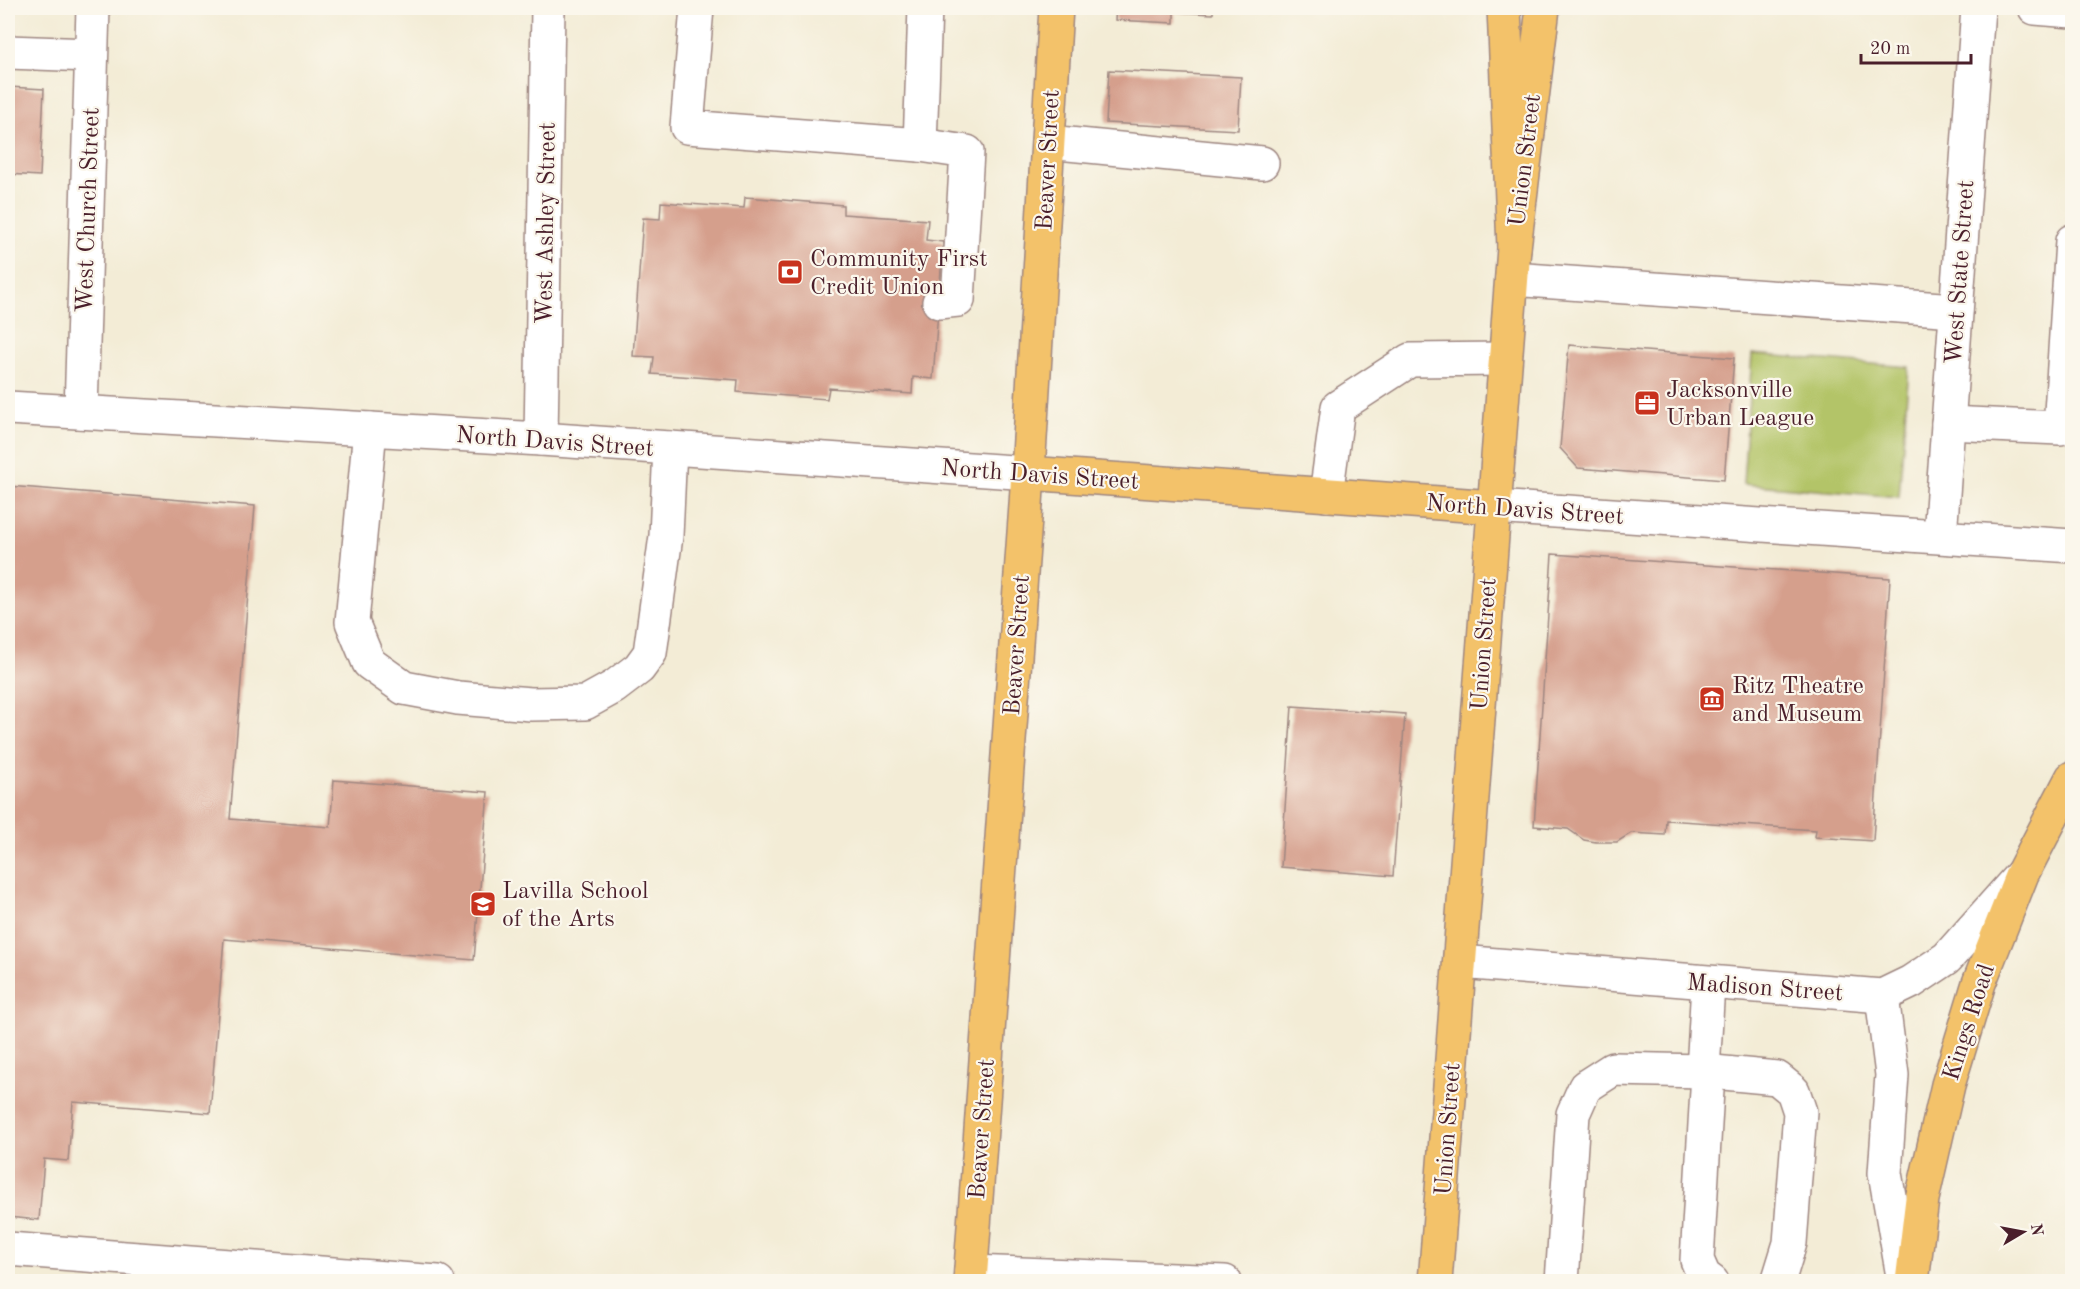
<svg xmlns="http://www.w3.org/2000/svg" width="2080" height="1289" viewBox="0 0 2080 1289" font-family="'Old Standard TT',serif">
	<rect width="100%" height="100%" fill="#fbf7ec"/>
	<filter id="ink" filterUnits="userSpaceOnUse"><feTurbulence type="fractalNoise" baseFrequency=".0167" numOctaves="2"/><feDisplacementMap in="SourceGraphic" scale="12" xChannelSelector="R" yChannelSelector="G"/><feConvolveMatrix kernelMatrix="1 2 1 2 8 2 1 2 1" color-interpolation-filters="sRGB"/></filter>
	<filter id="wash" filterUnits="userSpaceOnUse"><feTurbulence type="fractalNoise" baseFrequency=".008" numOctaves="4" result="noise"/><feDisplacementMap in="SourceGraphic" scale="24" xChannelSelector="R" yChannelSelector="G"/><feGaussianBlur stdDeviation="1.35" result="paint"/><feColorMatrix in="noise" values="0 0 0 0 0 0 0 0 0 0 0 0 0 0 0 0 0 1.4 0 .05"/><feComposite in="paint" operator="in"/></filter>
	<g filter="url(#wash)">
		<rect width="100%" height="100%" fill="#f3ecd6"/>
		<!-- green -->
		<polygon fill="#b3c467" stroke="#7e7249" stroke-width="1.5" points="1752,354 1909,367 1899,497 1743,484"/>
		<g id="blocks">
			<!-- building -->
			<g fill="#d59f8c">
				<polygon points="1116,8 1213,8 1213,14 1174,12 1174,23 1115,20"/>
				<polygon points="1109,70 1241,77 1238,130 1106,123"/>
				<polygon points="8,87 44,89 40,176 8,174"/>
				<polygon points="745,197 843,205 843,214 928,220 926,240 943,242 933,379 913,377 912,394 829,388 827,399 737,392 738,380 652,374 654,357 633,356 643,218 660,219 661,202 744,208"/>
				<polygon points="1569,345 1734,358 1724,480 1578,468 1560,448"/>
				<polygon points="8,486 255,506 230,819 330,827 334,780 488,792 474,960 224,939 210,1113 73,1102 68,1161 44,1159 39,1220 8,1217"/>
				<polygon points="1552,554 1890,578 1873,841 1815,837 1816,830 1666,820 1665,835 1631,833 1617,842 1596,842 1584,840 1568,829 1534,826"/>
				<polygon points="1292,706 1405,714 1393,876 1281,867"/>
			</g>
		</g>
	</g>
	<g filter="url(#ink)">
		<use href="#blocks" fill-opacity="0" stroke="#9e8680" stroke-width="1.5"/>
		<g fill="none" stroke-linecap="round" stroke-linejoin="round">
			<defs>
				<g id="minor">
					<polyline points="697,8 687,127 920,145"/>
					<polyline points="925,8 920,145 967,152 958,300 939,302"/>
					<polyline points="2035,8 2072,11"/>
					<polyline points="8,52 91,55"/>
					<polyline points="1048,142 1262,163"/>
					<polyline points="1512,279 1956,310"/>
					<polyline points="8,408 541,439 1028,473"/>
					<polyline points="81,412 93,8"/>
					<polyline points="1948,423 2060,428 2072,241"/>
					<polyline points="370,429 352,622 369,663 404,688 458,698 531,704 585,703 614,687 639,668 650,653 666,536 670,448"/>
					<polyline points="541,439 548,8"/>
					<polyline points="1326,495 1338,407 1410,360 1505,359"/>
					<polyline points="1494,507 2072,546"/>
					<polyline points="1940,536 1978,8"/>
					<polyline points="1460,962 1882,996 1911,982 1947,958 2021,875"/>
					<polyline points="1882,996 1892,1075 1885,1173 1904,1282"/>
					<polyline points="1703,1071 1777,1078 1793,1091 1800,1112 1790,1243 1778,1282"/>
					<polyline points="1708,1073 1697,1260 1704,1276 1712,1282"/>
					<polyline points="8,1249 438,1282"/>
					<polyline points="971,1272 1225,1282"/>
					<polyline points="1562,1282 1573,1114 1585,1087 1613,1069 1703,1071 1708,984"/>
				</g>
				<g id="major">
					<polyline points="1028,473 1494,507"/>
					<polyline points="970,1282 1026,505 1056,8"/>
					<polyline points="1435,1282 1514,248 1543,8"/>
					<polyline points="1912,1282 1922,1199 1948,1085 1979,983 2022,874 2072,778"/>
				</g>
				<polyline id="highway" points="1504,8 1514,248"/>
			</defs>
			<!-- minor casing -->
			<use href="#minor" stroke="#9e8680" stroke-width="36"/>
			<!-- major casing -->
			<use href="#major" stroke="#9e8680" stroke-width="36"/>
			<!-- highway casing -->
			<use href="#highway" stroke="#9e8680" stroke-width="36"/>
			<!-- minor -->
			<use href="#minor" stroke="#fff" stroke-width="33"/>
			<!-- major -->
			<use href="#major" stroke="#f3c26a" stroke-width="33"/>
			<!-- highway -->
			<use href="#highway" stroke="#f3c26a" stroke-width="33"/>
		</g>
	</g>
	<!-- icons -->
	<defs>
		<symbol id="bank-square" viewBox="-11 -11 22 22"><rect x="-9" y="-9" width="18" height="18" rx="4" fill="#c8321e" stroke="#fbf7ec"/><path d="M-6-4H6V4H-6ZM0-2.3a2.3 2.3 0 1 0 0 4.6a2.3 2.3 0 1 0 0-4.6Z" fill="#fff"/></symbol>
		<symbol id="office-square" viewBox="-11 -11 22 22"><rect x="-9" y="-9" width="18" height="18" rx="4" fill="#c8321e" stroke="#fbf7ec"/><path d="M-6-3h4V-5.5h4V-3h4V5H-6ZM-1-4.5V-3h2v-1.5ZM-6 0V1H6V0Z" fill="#fff"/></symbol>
		<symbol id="museum-square" viewBox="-11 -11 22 22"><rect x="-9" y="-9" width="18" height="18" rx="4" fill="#c8321e" stroke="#fbf7ec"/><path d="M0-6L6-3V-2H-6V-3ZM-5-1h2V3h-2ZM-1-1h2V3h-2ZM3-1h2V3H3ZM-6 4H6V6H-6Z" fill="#fff"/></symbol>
		<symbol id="school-square" viewBox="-11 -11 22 22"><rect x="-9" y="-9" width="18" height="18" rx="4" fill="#c8321e" stroke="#fbf7ec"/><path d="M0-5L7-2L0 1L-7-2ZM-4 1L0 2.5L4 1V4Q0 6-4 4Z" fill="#fff"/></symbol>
	</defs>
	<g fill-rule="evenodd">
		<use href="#bank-square" x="775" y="257" width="30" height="30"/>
		<use href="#office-square" x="1632" y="388" width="30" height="30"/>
		<use href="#museum-square" x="1697" y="684" width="30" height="30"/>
		<use href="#school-square" x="468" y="889" width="30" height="30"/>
	</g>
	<g text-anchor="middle" stroke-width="4.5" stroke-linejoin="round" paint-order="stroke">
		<!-- street labels -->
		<g font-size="24" fill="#4a1f2b" stroke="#fbf7ec">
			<text transform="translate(1047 160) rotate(-87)" y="8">Beaver Street</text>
			<text transform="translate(1524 160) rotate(-83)" y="8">Union Street</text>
			<text transform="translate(87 210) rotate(-88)" y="8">West Church Street</text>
			<text transform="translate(545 223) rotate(-89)" y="8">West Ashley Street</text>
			<text transform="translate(1959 272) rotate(-86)" y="8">West State Street</text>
			<text transform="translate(555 441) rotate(4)" y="8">North Davis Street</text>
			<text transform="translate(1040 474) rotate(4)" y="8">North Davis Street</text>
			<text transform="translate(1525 509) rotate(4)" y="8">North Davis Street</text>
			<text transform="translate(1483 644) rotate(-86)" y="8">Union Street</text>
			<text transform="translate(1016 645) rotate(-86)" y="8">Beaver Street</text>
			<text transform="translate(1765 987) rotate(4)" y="8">Madison Street</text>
			<text transform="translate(1968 1022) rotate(-72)" y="8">Kings Road</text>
			<text transform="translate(981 1129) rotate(-86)" y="8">Beaver Street</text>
			<text transform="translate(1447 1129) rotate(-86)" y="8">Union Street</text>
		</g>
		<!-- poi labels -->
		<g font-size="24" fill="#4a1f2b" stroke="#fbf7ec" text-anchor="start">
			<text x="810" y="266">Community First<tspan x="810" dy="28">Credit Union</tspan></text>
			<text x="1666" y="397">Jacksonville<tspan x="1666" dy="28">Urban League</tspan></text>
			<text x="1732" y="693">Ritz Theatre<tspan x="1732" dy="28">and Museum</tspan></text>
			<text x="502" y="898">Lavilla School<tspan x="502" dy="28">of the Arts</tspan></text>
		</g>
	</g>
	<!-- margin -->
	<rect width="2080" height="1289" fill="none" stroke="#fbf7ec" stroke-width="30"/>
	<!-- north arrow -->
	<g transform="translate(2023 1232) rotate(80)" stroke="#fbf7ec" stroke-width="4.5" paint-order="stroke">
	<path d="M0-4.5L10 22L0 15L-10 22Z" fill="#4a1f2b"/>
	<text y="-9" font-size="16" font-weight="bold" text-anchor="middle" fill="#4a1f2b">N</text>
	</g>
	<!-- scale -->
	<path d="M1861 54v9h110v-9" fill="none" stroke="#4a1f2b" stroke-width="3"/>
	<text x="1870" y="54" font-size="18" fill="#4a1f2b" stroke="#fbf7ec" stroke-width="4.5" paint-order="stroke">20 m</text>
</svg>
